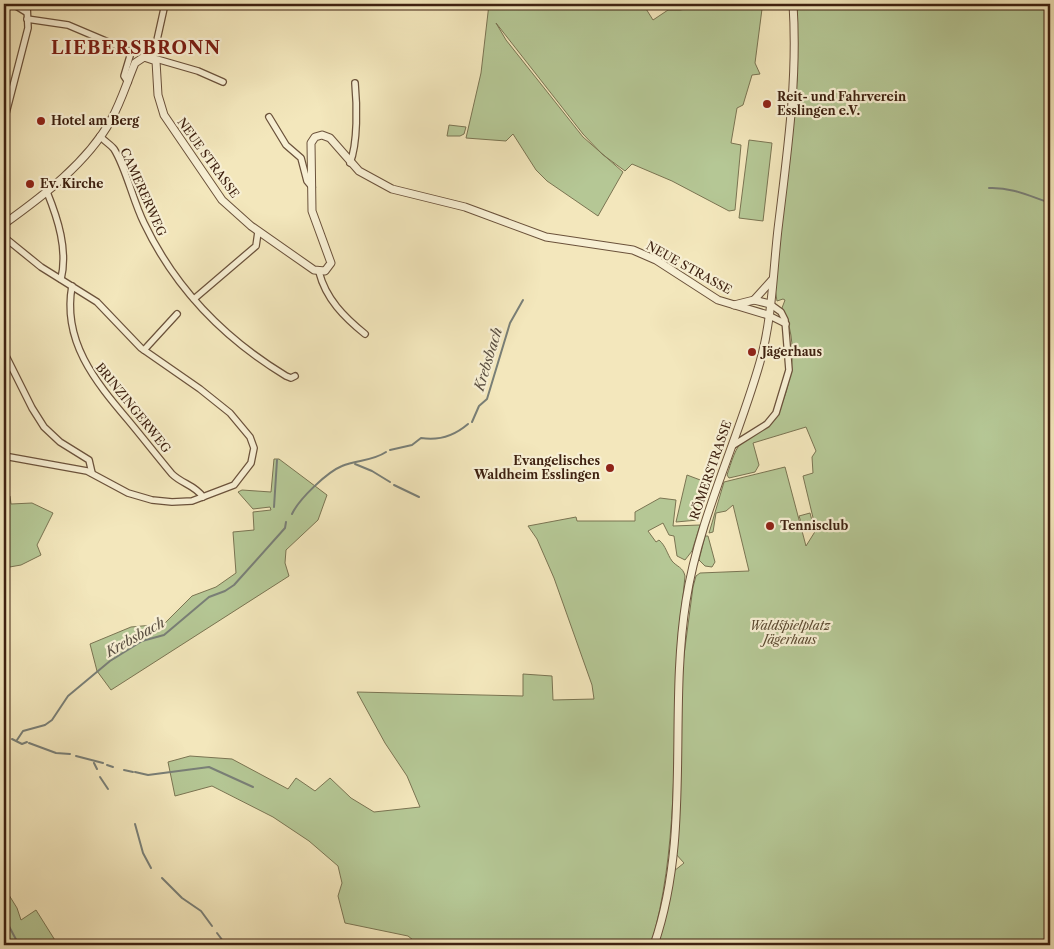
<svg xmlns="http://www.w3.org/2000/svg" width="1054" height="949" viewBox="0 0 1054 949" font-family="'Libre Caslon Text',serif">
	<rect width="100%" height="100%" fill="#f3e7bc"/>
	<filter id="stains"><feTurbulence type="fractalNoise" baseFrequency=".004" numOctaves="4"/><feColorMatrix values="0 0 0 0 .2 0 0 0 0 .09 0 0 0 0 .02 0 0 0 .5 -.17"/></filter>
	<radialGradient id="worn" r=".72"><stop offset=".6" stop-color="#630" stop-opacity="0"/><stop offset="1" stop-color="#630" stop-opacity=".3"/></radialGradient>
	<!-- green -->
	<g fill="#b5c795" stroke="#7a7452">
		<polygon points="489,4 643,4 653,20 668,10 680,10 712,4 772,4 773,9 762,9 755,63 760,74 752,75 743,105 737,108 731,143 741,145 735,210 729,211 672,181 632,164 625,171 602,154 583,134 496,23 506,40 583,137 623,172 598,216 547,181 536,170 513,134 506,141 466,138 481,73"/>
		<path d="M 796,4 L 1050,4 L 1050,945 L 657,945 L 667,910 L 674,871 L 684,863 L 675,853 L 683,663 L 693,587 L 696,576 L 700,573 L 749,571 L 733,505 L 726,511 L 716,513 L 713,532 L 709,533 L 724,482 L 785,467 L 806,546 L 816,530 L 803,476 L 813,473 L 812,457 L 816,451 L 806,427 L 753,443 L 759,465 L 755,472 L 729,478 L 727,475 C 731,464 735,446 745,439 C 755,432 767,428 775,419 C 792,386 800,342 782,308 L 785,300 L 783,299 L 777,301 L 775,289 L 797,79 Z"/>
		<polygon points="449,125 466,127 464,134 460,136 447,136"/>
		<polygon points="749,140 772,143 763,221 739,218"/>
		<polygon points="274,459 279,459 327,495 318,520 286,550 285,563 289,576 111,690 97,671 90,644 131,627 164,624 192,596 216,587 236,573 233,532 254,530 253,512 271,510 270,507 253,509 238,492 242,490 271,492"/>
		<polygon points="687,475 711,484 698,520 676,522"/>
		<polygon points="4,495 10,496 11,504 32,503 53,513 37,545 41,555 21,565 4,568"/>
		<path d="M 660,498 L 676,500 L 673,526 L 700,525 L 692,551 L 685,560 L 677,556 L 674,536 L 669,535 L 663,523 L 648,531 L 656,542 L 659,540 C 666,546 667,554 672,561 C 677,567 683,567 685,576 C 683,602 678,628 677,655 C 673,753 678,851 651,945 L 410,945 L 413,940 L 408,936 L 345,923 L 338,896 L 342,883 L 338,866 L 309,841 L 273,817 L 212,786 L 175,796 L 168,762 L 190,756 L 232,759 L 288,789 L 296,778 L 315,791 L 330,778 L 351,798 L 374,812 L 420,807 L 407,776 L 385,743 L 357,692 L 523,696 L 523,674 L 552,676 L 553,700 L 594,699 L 592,685 L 554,578 L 537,539 L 528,526 L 576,517 L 577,521 L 635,521 L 635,512 Z"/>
		<polygon points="810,513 814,528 804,531 799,516"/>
		<polygon points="705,536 708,536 715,562 712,567 705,566 699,560"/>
		<polygon points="4,887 17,908 21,920 36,910 58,945 11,945 4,929"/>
	</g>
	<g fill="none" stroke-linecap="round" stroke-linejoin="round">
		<!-- stream -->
		<g stroke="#797f77" stroke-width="2">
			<path d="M 989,188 C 1012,187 1029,196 1050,203"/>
			<polyline points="472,422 479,406 487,399 510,323 523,300"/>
			<path d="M 390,450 L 412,445 L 421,438 C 439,441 454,436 468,424"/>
			<polyline points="355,464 372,471 390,482"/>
			<polyline points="394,485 419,497"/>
			<polyline points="274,507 277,460"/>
			<path d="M 292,514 C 299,499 327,472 342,466 C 356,460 373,461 386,452"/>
			<polyline points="4,735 6,737"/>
			<polyline points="12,739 22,744 27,742"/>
			<polyline points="17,740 23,731 45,725 52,720 68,696 110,661 142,641 164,635 209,597 225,591 234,585 285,528 286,522"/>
			<polyline points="29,743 56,753 70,754"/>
			<polyline points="76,756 103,763"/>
			<polyline points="94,763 97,769"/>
			<polyline points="107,765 113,767"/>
			<polyline points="124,770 133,772"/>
			<polyline points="135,772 148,775 209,767 253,787"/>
			<polyline points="100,777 108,789"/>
			<polyline points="135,824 143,853 151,868"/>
			<polyline points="162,878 182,898 201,911 212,926"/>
			<polyline points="4,917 19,945"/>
			<polyline points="217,933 226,945"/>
		</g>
		<defs>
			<g id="minor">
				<polyline points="13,4 26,12"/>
				<polyline points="165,4 153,58 198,71 223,82"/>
				<polyline points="27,19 68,25 127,50 130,56 124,76 128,82"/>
				<polyline points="269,117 286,145 301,158 307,181 312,187"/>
				<polyline points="4,121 28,28 27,4"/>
				<path d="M 100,136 C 104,141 110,144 114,149 C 126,168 133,201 144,223 C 175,288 225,339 286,376 L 291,378 L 295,376"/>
				<path d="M 350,163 C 358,143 357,104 355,83"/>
				<path d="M 47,192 C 58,219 68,250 61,279"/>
				<polyline points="4,237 41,267 97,302 141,348 200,389 230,413 250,437 254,448 251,463 234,485 192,501 172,502 152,500 128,493 87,471 4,456"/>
				<path d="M 319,272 C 326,299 344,317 365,334"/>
				<path d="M 72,286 C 62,341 95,381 128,420 C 143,438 157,456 172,474 C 182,484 195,485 203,497"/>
				<polyline points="194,299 256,246 258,232"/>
				<polyline points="768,315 786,324"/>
				<polyline points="144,350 177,314"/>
				<polyline points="4,352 32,408 44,427 60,442 89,460 92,473"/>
				<polyline points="732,446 767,424 776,413 789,370 785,320 781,312 770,304"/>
			</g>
			<g id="tertiary">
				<path d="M 4,224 C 43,196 87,163 111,120 C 121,102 127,82 135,63 L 144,57 L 156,61 L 158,95 L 164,115 L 222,200 L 251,226 L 314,270 L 325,271 L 331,263 L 312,211 L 311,143 L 315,137 L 322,135 L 330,138 L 359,171 L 392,189 L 465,207 L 546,237 L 633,250 L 656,260 L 718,300 L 768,315"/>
				<polyline points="754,300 772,280"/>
				<polyline points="734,305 754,300 770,304"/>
				<path d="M 654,945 C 692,835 668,714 686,601 C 699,518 737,443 760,362 C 772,320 773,273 778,229 C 787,154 798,80 793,4"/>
			</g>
		</defs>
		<!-- minor casing -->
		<use href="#minor" stroke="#6b523b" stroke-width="8"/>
		<!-- tertiary casing -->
		<use href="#tertiary" stroke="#6b523b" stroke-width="9"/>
		<!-- minor -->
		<use href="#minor" stroke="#f7efd3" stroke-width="5.5"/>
		<!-- tertiary -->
		<use href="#tertiary" stroke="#f7efd3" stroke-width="7"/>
	</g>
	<!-- markers -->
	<g fill="#8f2418" stroke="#f7efd3" stroke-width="2">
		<circle cx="767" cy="104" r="5"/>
		<circle cx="41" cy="121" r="5"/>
		<circle cx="30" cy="184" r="5"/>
		<circle cx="752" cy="352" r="5"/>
		<circle cx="610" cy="468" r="5"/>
		<circle cx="770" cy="526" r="5"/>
	</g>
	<g text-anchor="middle" stroke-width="4.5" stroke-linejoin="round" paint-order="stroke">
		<!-- poi labels -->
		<g font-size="12" font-weight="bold" fill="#3e2110" stroke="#f7efd3" text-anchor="start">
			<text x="777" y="101">Reit- und Fahrverein<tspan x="777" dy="14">Esslingen e.V.</tspan></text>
			<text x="51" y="125">Hotel am Berg</text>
			<text x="40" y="188">Ev. Kirche</text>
			<text x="762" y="356">Jägerhaus</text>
			<text x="600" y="465" text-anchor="end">Evangelisches<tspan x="600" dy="14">Waldheim Esslingen</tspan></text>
			<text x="780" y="530">Tennisclub</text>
		</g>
		<!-- street labels -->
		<g font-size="12" fill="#3e2110" stroke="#f7efd3">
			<text transform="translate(208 158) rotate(54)" y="4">NEUE STRASSE</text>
			<text transform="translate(143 192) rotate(66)" y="4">CAMERERWEG</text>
			<text transform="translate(689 268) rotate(29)" y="4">NEUE STRASSE</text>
			<text transform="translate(133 408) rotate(51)" y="4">BRINZINGERWEG</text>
			<text transform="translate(711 470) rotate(-71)" y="4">RÖMERSTRASSE</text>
		</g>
		<!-- park labels -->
		<g font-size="12" font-style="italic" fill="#5c4a31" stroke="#f7efd3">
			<text x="790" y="630">Waldspielplatz<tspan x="790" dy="14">Jägerhaus</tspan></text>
		</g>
		<!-- water labels -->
		<g font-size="14" font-style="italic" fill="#5b5043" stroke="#f7efd3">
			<text transform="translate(488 359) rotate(-73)" y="5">Krebsbach</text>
			<text transform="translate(135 637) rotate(-29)" y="5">Krebsbach</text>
		</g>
		<!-- district labels -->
		<g font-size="18" font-weight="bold" letter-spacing="1" fill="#7a1f14" stroke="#f7efd3">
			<text x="136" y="54">LIEBERSBRONN</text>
		</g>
	</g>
	<!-- margin -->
	<rect width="1054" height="949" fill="none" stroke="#f3e7bc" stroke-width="20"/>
	<rect x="5" y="5" width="1044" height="939" fill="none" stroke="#3e2110" stroke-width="2.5"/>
	<rect x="10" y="10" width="1034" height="929" fill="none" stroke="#3e2110"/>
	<rect width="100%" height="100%" filter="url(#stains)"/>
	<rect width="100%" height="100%" fill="url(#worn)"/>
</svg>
